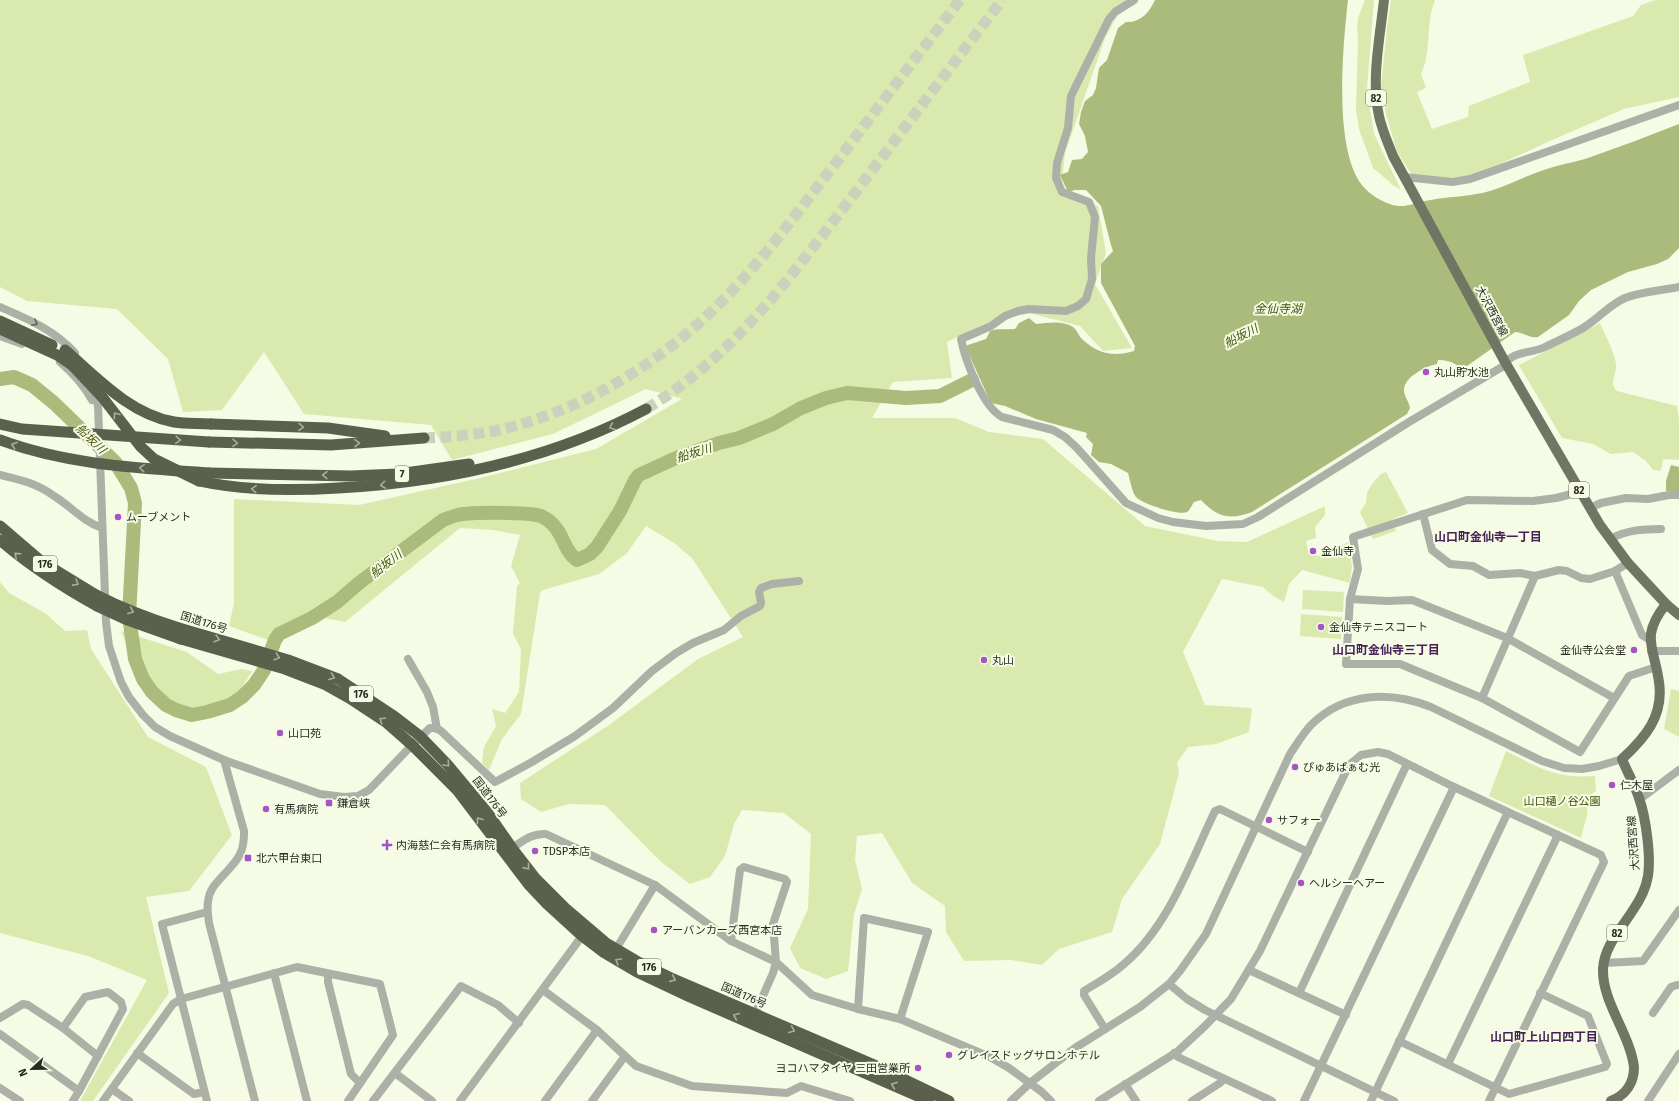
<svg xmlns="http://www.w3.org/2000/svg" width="1679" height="1101" viewBox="0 0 1679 1101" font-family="'Fira Sans','Noto Sans JP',sans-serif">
	<rect width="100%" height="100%" fill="#f5fbe4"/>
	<!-- green -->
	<g fill="#daeaae">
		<polygon points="0,0 1126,0 1105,38 1065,153 1061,192 1098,206 1106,253 1095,284 1132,348 1103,351 1080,326 1029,313 982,325 947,342 952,378 893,382 872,418 955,418 989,432 1043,439 1145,526 1218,541 1247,542 1325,506 1325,515 1315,527 1316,538 1306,541 1309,555 1322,556 1348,542 1352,566 1350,583 1302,570 1289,584 1284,602 1273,596 1263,587 1222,579 1183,652 1205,705 1252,708 1249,732 1216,744 1188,747 1177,763 1179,773 1160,844 1122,899 1112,932 1059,949 1042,965 1011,960 964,961 946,932 945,906 912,883 882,833 857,836 855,860 862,889 854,914 848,971 826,979 800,968 790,948 808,909 811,834 784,813 742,810 734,824 725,856 710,877 690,884 660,861 605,805 569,804 541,812 521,799 520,783 609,725 698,659 743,637 692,558 674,543 646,526 627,553 599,574 543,590 540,593 521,714 502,739 489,770 482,763 484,747 496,726 492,709 505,713 519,692 521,649 513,634 517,586 520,583 511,566 520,535 493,530 460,528 345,622 304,614 268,640 229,626 234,603 234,499 359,505 480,478 596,449 682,399 646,389 553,434 452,460 431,425 304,414 264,352 222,410 183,412 168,359 117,309 27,301 0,287"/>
		<polygon points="1365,0 1374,0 1367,88 1374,134 1401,190 1393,185 1373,168 1359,129 1356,109 1358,40 1357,28 1358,18"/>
		<path d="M 1391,0 L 1435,0 C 1425,24 1432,51 1421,74 L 1426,88 L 1417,92 L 1432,129 L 1468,117 L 1469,106 L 1530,82 L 1523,55 L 1633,16 L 1641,5 L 1655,0 L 1679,0 L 1679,97 L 1624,109 L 1552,140 L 1479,174 L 1448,178 L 1412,175 L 1397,152 L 1386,114 L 1381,86 L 1387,27 Z"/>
		<path d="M 1600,323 C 1604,333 1616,355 1616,365 C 1617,375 1608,383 1617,391 L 1677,406 L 1679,420 L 1679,460 L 1663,459 L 1661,471 L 1653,470 L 1646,461 L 1633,452 L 1611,454 L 1593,444 L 1562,438 L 1519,365 Z"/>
		<polygon points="1386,472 1408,513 1393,519 1396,531 1373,539 1360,512 1366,503 1367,493 1372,484 1381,474"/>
		<polygon points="0,582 9,593 45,613 65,631 87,630 91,649 148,737 206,767 232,835 189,891 146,897 169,993 93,1101 80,1101 147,980 88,956 0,933"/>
		<polygon points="1303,590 1344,592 1343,612 1302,609"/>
		<polygon points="1301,614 1342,617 1341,639 1300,636"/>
		<polygon points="121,631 187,652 218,674 242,669 252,671 236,697 202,711 172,705 141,679"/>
		<polygon points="1671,689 1679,691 1679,737 1664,729"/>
		<path d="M 1506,751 C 1540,768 1555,779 1595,776 L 1596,791 L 1588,796 L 1587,815 L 1581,838 L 1489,796 Z"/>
	</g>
	<!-- water -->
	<g fill="#abbb7b">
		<path d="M 1155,0 L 1348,0 C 1343,45 1333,148 1362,185 C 1370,195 1384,204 1398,206 C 1408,207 1421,201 1431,200 C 1445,197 1461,197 1476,194 C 1498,191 1518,179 1538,172 C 1554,166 1570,163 1585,159 C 1617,148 1648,136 1679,124 L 1679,248 L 1668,259 L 1657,264 L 1628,272 L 1591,290 L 1579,301 L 1569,315 L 1538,337 C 1530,339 1523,332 1515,332 L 1460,371 C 1458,369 1458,368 1457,366 C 1454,361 1442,360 1438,360 L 1437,364 C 1426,366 1404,377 1404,390 C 1404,397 1409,401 1410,408 L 1407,414 L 1252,512 C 1230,520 1218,518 1201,500 L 1194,502 C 1192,505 1190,510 1187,512 C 1180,516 1142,504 1136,497 C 1132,492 1130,480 1128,473 L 1111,464 L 1099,462 L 1091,455 L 1093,444 L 1086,437 L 1087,433 L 1036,419 L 1005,406 L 991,403 L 965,346 L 986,339 L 990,331 C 999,328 1006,330 1015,329 L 1019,323 L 1029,318 L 1036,324 C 1048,323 1062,320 1073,327 C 1077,330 1079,336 1082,339 C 1098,354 1113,357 1134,351 L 1135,346 L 1101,283 L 1101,264 L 1113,251 L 1111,245 L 1101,206 L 1086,190 L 1075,190 L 1068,192 L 1060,175 L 1068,172 L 1072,160 L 1082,159 L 1088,152 L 1085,136 L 1079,124 L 1081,112 L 1085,101 L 1093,95 L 1096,88 L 1099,68 L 1107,60 L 1118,28 L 1126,22 C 1140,23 1149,13 1155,0 Z"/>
		<polygon points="1671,465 1679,467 1679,491 1666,491 1666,481"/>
	</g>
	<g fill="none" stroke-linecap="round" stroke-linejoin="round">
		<!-- river -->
		<path stroke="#abbb7b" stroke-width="14" d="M 0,379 L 14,377 L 32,385 L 54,403 L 115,462 L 131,488 L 135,503 L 129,616 L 135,659 L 143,679 L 152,692 L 166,705 L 176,710 L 192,715 L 207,712 L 230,705 L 242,697 L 254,685 L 264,670 L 275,640 L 279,634 L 312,618 L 337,602 L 359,583 L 443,520 C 448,518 453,516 458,515 C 471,512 529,512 541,516 C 545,518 552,523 555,527 C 564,537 565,552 577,560 L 590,554 L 597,547 L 620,511 L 635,480 L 639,475 L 676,458 L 719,443 L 739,438 L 773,424 L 801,408 L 826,398 L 847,393 L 906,398 L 940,396 L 972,380"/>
		<!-- highway-tunnel -->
		<g stroke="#ccd1bd" stroke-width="11" stroke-dasharray="11 5.5" stroke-linecap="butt">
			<path d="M 646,409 C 735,356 793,273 855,193 C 904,128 953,64 1002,0"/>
			<path d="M 424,438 C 449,437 474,435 499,430 C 588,409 667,359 730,293 C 768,253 801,208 835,164 C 876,110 918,55 960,0"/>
		</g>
		<!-- minor -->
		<g stroke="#adb0a6" stroke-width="8">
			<path d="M 1134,0 L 1115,12 L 1109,19 L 1071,96 L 1068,128 L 1057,163 L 1056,178 L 1062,192 L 1089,202 L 1095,217 L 1091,258 L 1092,279 L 1086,299 L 1078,306 L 1066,311 L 1029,309 L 1018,311 L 1005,316 L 991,326 L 961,339 C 965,360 983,407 1002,417 L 1053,430 L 1065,437 L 1077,448 L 1126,503 L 1158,518 L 1173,522 L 1206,526 L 1243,524 L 1258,517 L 1409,422 L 1502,367 C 1514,349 1528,355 1545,347 C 1557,341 1571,335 1583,328 C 1598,319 1609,305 1625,298 C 1643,291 1661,291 1679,287"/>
			<polyline points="1405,177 1452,182 1470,179 1679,105"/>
			<path d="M 0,307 C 28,319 54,330 75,353"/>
			<polyline points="0,336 22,344"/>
			<path d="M 60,362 C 74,374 83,384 92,400"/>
			<polyline points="92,389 98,405 106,622 109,646 121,682 129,697 143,715 155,727 170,736 224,760 320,794 344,797 358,796 369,790 412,745 430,728 436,728 441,731 495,782 532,762 575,736 613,708 652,671 676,653 693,643 724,630 741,616 760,606 761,603 759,592 761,588 772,584 799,581"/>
			<path d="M 0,475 C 21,480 36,483 54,496 C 72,507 82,521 102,528"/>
			<polyline points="1590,508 1601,503 1626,498 1648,499 1669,495 1679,495"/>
			<polyline points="1423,514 1432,550 1450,564 1473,566 1489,575 1520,573 1535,576 1559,570 1567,571 1581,578 1590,579 1615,571 1628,563"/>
			<path d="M 1610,539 C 1627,530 1642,529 1661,529"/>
			<polyline points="1615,571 1642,635 1650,640"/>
			<polyline points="1350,599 1358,569 1353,537 1467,500 1533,501 1556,498 1580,492"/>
			<polyline points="1651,651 1679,651"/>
			<polyline points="408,659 427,692 433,707 437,729"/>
			<polyline points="1482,698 1535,576"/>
			<polyline points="1614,698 1507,638 1412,600 1387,601 1350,599 1346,664 1400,664 1482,698 1580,752 1629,676 1656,667"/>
			<path d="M 224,760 L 244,831 C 245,861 229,866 214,886 C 206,897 207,910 209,923 L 255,1101"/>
			<polyline points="1640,799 1679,770"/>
			<path d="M 512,848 C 523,841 532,833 546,834 L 655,885 L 731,941 L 776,962 L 812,995 L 858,1009 L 900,1019 L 990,1057 L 1009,1068 L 1042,1092 L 1051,1101"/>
			<polyline points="731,941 740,870 744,867 785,879 787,882 773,924 776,962 773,973 755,1014"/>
			<polyline points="616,949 655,885"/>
			<polyline points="1604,963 1643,961 1679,910"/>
			<polyline points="1249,970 1346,1015"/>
			<polyline points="274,973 307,1101"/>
			<polyline points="328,974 328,982 351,1074 360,1083"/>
			<polyline points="1169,984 1187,999 1205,1010 1394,1101"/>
			<polyline points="543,990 597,1030 636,1066 692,1086 787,1093 801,1086 850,1101"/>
			<polyline points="1299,993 1407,764"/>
			<polyline points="858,1009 864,918 928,932 900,1019"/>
			<polyline points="1653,1013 1671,987 1677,985"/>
			<polyline points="0,1018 23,1004 28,1005 63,1028 98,1056"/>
			<polyline points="63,1028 85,997 108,992 121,1002 123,1009 79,1091 73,1101"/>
			<path d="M 1105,1029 L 1084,995 L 1084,991 C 1097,983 1112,975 1124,964 C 1169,926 1190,863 1215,811 L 1220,809 L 1308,852"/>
			<polyline points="0,1034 79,1091"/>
			<polyline points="1399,1041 1509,1094 1605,1067 1607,1064 1588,1016 1540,993"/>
			<polyline points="137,1053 194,1094 204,1092"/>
			<polyline points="1174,1053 1178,1057 1272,1101"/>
			<polyline points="1448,1064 1558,835"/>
			<polyline points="395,1073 432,1101"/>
			<polyline points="1125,1084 1136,1101"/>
			<polyline points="0,1088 20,1101"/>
			<polyline points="112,1089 129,1101"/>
			<polyline points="103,1101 173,1004 181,999 297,967 380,984 393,1035 348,1101"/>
			<polyline points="207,1101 162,924 207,912"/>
			<polyline points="373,1101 461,986 498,1005 519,1023"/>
			<polyline points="460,1101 582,936"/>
			<polyline points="545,1101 597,1030"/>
			<polyline points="592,1101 625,1056"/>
			<path d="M 1011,1101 L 1030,1083 L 1075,1048 L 1140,1007 L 1169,984 L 1180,971 L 1206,934 L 1290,754 C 1297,744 1303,733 1312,724 C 1345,692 1390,691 1431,707 L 1542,761 L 1564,768 L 1582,769 L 1599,766 L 1622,759"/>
			<polyline points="1099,1101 1177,1052 1205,1026 1231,999 1260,951 1349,765 1361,755 1378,752 1388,754 1454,787 1601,855 1604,862 1489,1101"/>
			<polyline points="1192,1101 1220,1083 1224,1079"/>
			<polyline points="1304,1101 1454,787"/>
			<polyline points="1371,1101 1508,812"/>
			<polyline points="1648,1101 1679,1054"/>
		</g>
		<!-- major -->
		<g stroke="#707564" stroke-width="10">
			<path d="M 1384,0 C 1380,37 1371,80 1379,116 C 1382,130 1388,143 1393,156 L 1505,362 L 1600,525 L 1628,563 L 1666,604 L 1679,615"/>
			<path d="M 1611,1101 C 1626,1095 1634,1083 1634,1067 C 1630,1034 1602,1002 1603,969 C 1604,946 1622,928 1633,910 C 1640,900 1646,888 1648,876 C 1651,856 1646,818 1639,798 C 1635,785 1627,772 1622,759 C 1645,738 1664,716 1659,682 C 1654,646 1640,637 1666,604"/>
		</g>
		<!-- highway -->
		<g stroke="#5b604c" stroke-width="11">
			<polyline points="0,321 52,345"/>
			<polyline points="0,329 57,355 72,365"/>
			<polyline points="211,424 328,428 385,436"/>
			<polyline points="209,442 331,445 424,438"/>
			<polyline points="209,473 351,476 398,474 469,464"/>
			<path d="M 199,481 C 245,491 291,491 338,488 C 444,482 552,459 646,409"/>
			<polyline points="0,526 42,562 96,595"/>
			<path d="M 0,540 C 31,567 61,586 97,606"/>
			<polyline points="179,628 288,660 338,679 394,716 420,736 447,764 487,812 512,848 536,879 565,908 606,943 640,963 671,978 872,1064 949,1101"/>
			<polyline points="181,639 285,669 324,684 349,698 387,723 412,745 457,790 529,885 547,904 582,936 603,952 637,972 690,997 929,1101"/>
		</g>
		<!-- highway-bridge -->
		<g stroke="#5b604c" stroke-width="11">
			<path d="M 65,350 C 97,378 130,414 174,422 C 186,424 199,423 211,424"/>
			<polyline points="72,365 103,398 140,446 154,459 199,481"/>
			<polyline points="0,424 22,429 209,442"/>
			<path d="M 0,440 C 67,465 138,468 209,473"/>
			<path d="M 96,595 C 123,609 150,619 179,628"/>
			<polyline points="97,606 125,619 181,639"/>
		</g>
	</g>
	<!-- one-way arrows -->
	<defs><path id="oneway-chevron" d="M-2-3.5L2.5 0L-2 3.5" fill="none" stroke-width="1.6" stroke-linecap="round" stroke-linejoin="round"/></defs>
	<use stroke="#64675d" href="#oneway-chevron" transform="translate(35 323) rotate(27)"/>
	<g stroke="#a8ae98">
		<use href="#oneway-chevron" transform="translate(116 415) rotate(-126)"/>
		<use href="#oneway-chevron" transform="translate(301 427) rotate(1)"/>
		<use href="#oneway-chevron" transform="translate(612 427) rotate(157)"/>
		<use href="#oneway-chevron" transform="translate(178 440) rotate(4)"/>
		<use href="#oneway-chevron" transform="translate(235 443) rotate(1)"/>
		<use href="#oneway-chevron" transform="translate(357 443) rotate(-4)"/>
		<use href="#oneway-chevron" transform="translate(14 445) rotate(-160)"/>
		<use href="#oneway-chevron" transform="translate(142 468) rotate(-175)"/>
		<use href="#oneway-chevron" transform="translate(325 475) rotate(-179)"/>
		<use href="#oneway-chevron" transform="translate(383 485) rotate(172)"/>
		<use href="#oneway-chevron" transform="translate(254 489) rotate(-177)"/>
		<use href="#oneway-chevron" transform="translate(17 555) rotate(-138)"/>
		<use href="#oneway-chevron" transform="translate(76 583) rotate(29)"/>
		<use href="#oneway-chevron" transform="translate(131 611) rotate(22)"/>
		<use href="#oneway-chevron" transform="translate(217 639) rotate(16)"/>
		<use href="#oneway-chevron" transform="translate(277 657) rotate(17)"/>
		<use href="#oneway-chevron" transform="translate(332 677) rotate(22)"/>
		<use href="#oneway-chevron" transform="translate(382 720) rotate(-146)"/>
		<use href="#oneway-chevron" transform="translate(447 764) rotate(47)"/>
		<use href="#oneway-chevron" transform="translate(479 820) rotate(-126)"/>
		<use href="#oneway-chevron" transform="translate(527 867) rotate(51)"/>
		<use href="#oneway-chevron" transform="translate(618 961) rotate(-149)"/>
		<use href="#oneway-chevron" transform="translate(673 979) rotate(24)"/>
		<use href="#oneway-chevron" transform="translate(736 1016) rotate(-157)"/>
		<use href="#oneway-chevron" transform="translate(792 1030) rotate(23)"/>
		<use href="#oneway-chevron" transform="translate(894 1085) rotate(-157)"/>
	</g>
	<!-- markers -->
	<g fill="#a355c6" stroke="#f5fbe4" stroke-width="1.5">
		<circle cx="1426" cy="372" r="4"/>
		<circle cx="118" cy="517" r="4"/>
		<circle cx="1313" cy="551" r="4"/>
		<circle cx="1321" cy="627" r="4"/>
		<circle cx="1634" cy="650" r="4"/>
		<circle cx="984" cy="660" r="4"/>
		<circle cx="280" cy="733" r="4"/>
		<circle cx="1295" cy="767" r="4"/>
		<circle cx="1612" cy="785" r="4"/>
		<rect x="325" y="799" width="8" height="8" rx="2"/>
		<circle cx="266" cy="809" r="4"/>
		<circle cx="1269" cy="820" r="4"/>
		<path d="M385 839h4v4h4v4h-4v4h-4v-4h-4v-4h4z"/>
		<circle cx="535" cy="851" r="4"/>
		<rect x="244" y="854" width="8" height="8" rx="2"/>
		<circle cx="1301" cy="883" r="4"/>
		<circle cx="654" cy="930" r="4"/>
		<circle cx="949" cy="1055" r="4"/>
		<circle cx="918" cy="1068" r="4"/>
	</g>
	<g text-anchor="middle" stroke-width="4" stroke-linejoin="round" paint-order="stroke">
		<!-- shield labels -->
		<g fill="#f5fbe4" stroke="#66695c" stroke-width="1">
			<rect x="1366" y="90" width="20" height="16" rx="3"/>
			<rect x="395" y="466" width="14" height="16" rx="3"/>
			<rect x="1569" y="482" width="20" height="16" rx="3"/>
			<rect x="33" y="556" width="24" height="16" rx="3"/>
			<rect x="349" y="686" width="24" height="16" rx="3"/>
			<rect x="1607" y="925" width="20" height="16" rx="3"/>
			<rect x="637" y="959" width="24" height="16" rx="3"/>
		</g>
		<g font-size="10" font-weight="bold" fill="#282b22">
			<text x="1376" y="102">82</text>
			<text x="402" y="478">7</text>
			<text x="1579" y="494">82</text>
			<text x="45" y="568">176</text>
			<text x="361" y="698">176</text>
			<text x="1617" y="937">82</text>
			<text x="649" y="971">176</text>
		</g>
		<!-- street labels -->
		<g font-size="11" fill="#282b22" stroke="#f5fbe4">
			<text transform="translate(1492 311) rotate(62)" y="4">大沢西宮線</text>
			<text transform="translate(204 622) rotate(17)" y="4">国道176号</text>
			<text transform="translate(490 797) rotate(53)" y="4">国道176号</text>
			<text transform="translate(1633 843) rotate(-94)" y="4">大沢西宮線</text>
			<text transform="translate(744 995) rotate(23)" y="4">国道176号</text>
		</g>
		<!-- poi labels -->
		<g font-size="11" fill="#282b22" stroke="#f5fbe4" text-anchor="start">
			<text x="1434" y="376">丸山貯水池</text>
			<text x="126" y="521">ムーブメント</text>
			<text x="1321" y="555">金仙寺</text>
			<text x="1329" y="631">金仙寺テニスコート</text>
			<text x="1626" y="654" text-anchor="end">金仙寺公会堂</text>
			<text x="992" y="664">丸山</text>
			<text x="288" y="737">山口苑</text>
			<text x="1303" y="771">ぴゅあぱぁむ光</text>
			<text x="1620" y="789">仁木屋</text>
			<text x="337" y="807">鎌倉峡</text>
			<text x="274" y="813">有馬病院</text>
			<text x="1277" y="824">サフォー</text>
			<text x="396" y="849">内海慈仁会有馬病院</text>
			<text x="543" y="855">TDSP本店</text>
			<text x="256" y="862">北六甲台東口</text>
			<text x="1309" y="887">ヘルシーヘアー</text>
			<text x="662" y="934">アーバンカーズ西宮本店</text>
			<text x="957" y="1059">グレイスドッグサロンホテル</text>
			<text x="910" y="1072" text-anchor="end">ヨコハマタイヤ 三田営業所</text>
		</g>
		<!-- park labels -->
		<g font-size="11" fill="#435004" stroke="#f5fbe4">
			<text x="1562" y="805">山口樋ノ谷公園</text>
		</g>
		<!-- water labels -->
		<g font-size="12" font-style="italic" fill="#47540a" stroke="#f5fbe4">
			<text x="1278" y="313">金仙寺湖</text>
			<text transform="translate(1241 336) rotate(-28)" y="4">船坂川</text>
			<text transform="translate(91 439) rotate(44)" y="4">船坂川</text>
			<text transform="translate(694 453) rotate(-18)" y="4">船坂川</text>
			<text transform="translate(386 564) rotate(-38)" y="4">船坂川</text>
		</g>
		<!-- neighbourhood labels -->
		<g font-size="12" font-weight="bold" fill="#462157" stroke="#f5fbe4">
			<text x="1488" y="541">山口町金仙寺一丁目</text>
			<text x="1386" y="654">山口町金仙寺三丁目</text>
			<text x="1544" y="1041">山口町上山口四丁目</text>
		</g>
	</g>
	<!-- north arrow -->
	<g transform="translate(32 1069) rotate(248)" stroke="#f5fbe4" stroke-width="3" paint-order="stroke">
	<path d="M0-3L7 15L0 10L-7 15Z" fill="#282b22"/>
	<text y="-6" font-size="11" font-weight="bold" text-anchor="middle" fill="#282b22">N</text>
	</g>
</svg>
